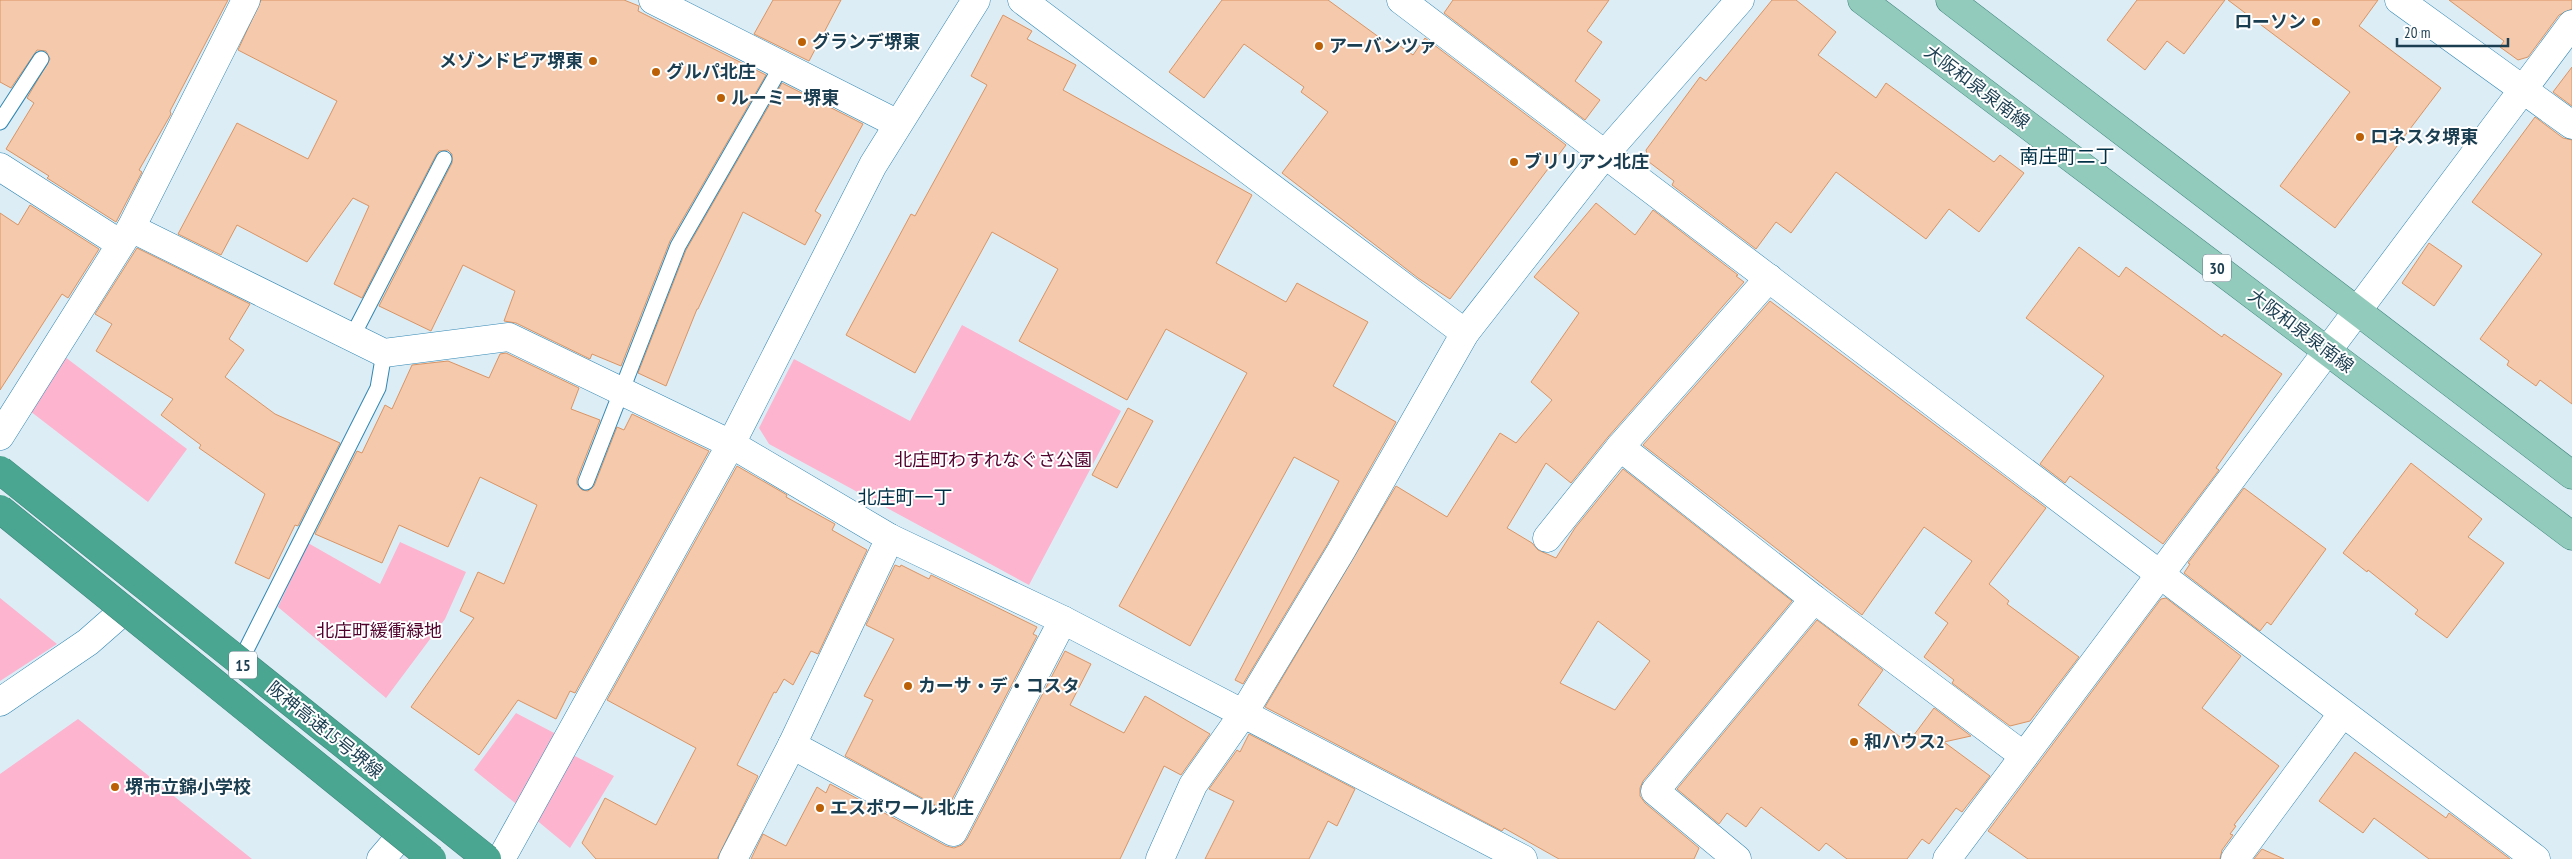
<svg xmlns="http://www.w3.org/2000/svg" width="2572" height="859" viewBox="0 0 2572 859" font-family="'PT Sans Narrow','Noto Sans JP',sans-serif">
	<rect width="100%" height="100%" fill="#ddedf6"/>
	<!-- green -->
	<g fill="#fdb4cf">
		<polygon points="962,325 1121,411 1029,585 769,444 759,428 794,359 910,421"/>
		<polygon points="65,357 187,449 148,502 30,411"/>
		<polygon points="400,542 466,572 445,619 386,698 278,607 308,543 380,584"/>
		<polygon points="0,598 57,644 0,681"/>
		<polygon points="516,713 556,734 520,807 474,770"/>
		<polygon points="78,719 252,859 0,859 0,774"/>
		<polygon points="567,752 614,776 570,848 534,818"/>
	</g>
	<!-- building -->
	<g fill="#f5c9ac" stroke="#d99464" fill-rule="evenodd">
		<polygon points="0,0 228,0 170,111 171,114 139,170 142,172 116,222 47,178 49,176 6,149 34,103 27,98 50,59 46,51 37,50 11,88 0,82"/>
		<polygon points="261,0 624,0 639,6 638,11 766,75 670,241 621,366 592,354 590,359 516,323 504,321 515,291 463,265 431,331 379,306 452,163 452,154 448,150 439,151 436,155 362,298 334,284 369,206 353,198 307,262 237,225 221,255 178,234 237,123 308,159 337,101 238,50"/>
		<polygon points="773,0 841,0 809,61 754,34"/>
		<polygon points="1222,0 1328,0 1387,43 1390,39 1413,55 1425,38 1566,145 1450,299 1418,278 1282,173 1328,112 1301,92 1304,87 1244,44 1204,98 1169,72"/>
		<polygon points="1453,0 1609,0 1587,31 1602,42 1575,81 1600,100 1585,120 1444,13"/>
		<polygon points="1772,0 1796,0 1836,32 1818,55 1876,98 1886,83 1994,162 2000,155 2024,173 1979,232 1949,209 1926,239 1836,172 1791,233 1776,222 1756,249 1672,185 1674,181 1649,162 1646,150 1700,77 1706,81"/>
		<polygon points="2137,0 2225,0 2184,54 2167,41 2145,70 2107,40"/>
		<polygon points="2228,0 2378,0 2359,26 2441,88 2335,228 2280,186 2350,92"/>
		<polygon points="2449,0 2572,0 2572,9 2559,15 2528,57 2518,60 2500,47 2504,41"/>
		<polygon points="1003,15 1032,31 1027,39 1076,65 1063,90 1252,195 1216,263 1286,302 1297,283 1368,322 1333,386 1396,422 1328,543 1243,684 1235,680 1339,481 1294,457 1190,646 1119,606 1247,373 1166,329 1127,400 1019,341 1058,269 992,232 915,373 846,335 911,214 915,216 987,85 971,76"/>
		<polygon points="2572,67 2572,106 2553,92"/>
		<polygon points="782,83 863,124 815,211 821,215 805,245 743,212 698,309 697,309 666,386 638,373 686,250"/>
		<polygon points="2535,117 2563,138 2572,140 2572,404 2540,380 2536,386 2507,365 2509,361 2480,339 2542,254 2472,202"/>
		<path d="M 1596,203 L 1635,235 L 1653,210 L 1738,275 L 1736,276 L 1744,282 L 1608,437 L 1571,483 L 1546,463 L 1507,528 L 1532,543 L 1538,550 L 1556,558 L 1575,528 L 1623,469 L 1792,601 L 1643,781 L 1640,788 L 1640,796 L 1645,803 L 1699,848 L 1694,859 L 1559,859 L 1504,828 L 1502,831 L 1265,707 L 1396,486 L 1447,517 L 1500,433 L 1516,443 L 1552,400 L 1531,382 L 1579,313 L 1534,277 ZM 1598,621 L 1650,661 L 1615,710 L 1560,683 Z"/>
		<polygon points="30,205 99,249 68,298 62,294 0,390 0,213 18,225"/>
		<polygon points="2429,243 2462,266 2434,306 2402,283"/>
		<polygon points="2079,247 2119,277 2126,267 2222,337 2224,334 2282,374 2216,468 2219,470 2163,544 2070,476 2065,483 2040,464 2104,376 2026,318"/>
		<polygon points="137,248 250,304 229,339 244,350 225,377 275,414 340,443 298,526 295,525 269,579 235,563 265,494 199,448 201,445 161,415 173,399 96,351 112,324 95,314"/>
		<polygon points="1770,301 2046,508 1989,584 2009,601 2007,604 2079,657 2030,721 2010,726 1952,683 1954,680 1924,657 1948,623 1935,613 1972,561 1924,527 1862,615 1643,445"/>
		<polygon points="506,353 579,388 571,409 600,420 577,479 577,484 582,490 588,491 594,486 617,427 624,430 632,414 709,451 575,693 570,691 556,719 518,700 479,755 411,707 474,618 460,611 478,572 504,584 537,505 480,477 448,547 399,525 382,563 315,534 357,451 362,453 385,405 392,409 412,365 448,361 489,378 500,354"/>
		<polygon points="1128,408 1153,421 1117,488 1092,475"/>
		<polygon points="2411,463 2482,519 2468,537 2504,563 2447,638 2415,614 2418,610 2368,570 2367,572 2343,553"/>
		<polygon points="737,466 787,495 786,497 835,524 832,530 867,550 818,654 811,651 793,685 784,679 776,693 774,692 737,765 758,776 717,859 596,859 582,843 605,798 656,825 696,748 607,700"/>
		<polygon points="2244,488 2326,549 2271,625 2267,622 2260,631 2184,573 2190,564 2188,563"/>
		<polygon points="895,565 900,567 901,565 929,579 931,575 1037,627 1033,634 1037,636 946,811 845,756 873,700 864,696 894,639 866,625"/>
		<polygon points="2166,598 2241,656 2202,708 2279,766 2234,825 2236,826 2230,834 2233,835 2222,850 2220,859 2028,859 1988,831 2161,599"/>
		<polygon points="1817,620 1883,670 1858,705 1908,743 1934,708 1971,736 1944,742 1990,776 1962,812 1956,808 1929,844 1922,839 1907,859 1847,859 1826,843 1819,851 1761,807 1746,827 1727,813 1719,824 1677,789"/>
		<polygon points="1065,651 1091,664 1070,705 1124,733 1145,696 1210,734 1181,775 1164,766 1120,859 751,859 763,834 786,846 817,787 826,793 830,784 946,846 954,848 962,845 967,839"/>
		<polygon points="1249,734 1355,789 1337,826 1328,821 1309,859 1205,859 1234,801 1209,789 1237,750 1240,752"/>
		<polygon points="2355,752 2446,818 2449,813 2510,859 2429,859 2374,818 2363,833 2319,801"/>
		<polygon points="2262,849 2284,859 2254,859"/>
	</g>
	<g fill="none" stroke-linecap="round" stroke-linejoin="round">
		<defs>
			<g id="lane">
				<polyline points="0,122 41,59"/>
				<polyline points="352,337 444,159"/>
				<polyline points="586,482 678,246 782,65"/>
				<polyline points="245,652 378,388 384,353"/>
			</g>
			<g id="street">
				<polyline points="653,0 898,124"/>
				<polyline points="1022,0 1465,333"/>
				<polyline points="1401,0 2536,859"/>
				<polyline points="2399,0 2572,125"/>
				<polyline points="0,167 119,243"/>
				<polyline points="131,228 384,353 509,337 731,444 890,538 1063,620 1523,859"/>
				<polyline points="0,436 131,228 246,0"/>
				<polyline points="1620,447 1814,599 2024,756"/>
				<polyline points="1547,538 1620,447 1769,278"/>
				<polyline points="0,702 88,642 121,613"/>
				<polyline points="792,745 953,832 1063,620"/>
				<polyline points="381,859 393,845"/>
				<polyline points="501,859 731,444 873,165 976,0"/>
				<polyline points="733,859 792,745 890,538"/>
				<polyline points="1160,859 1193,785 1243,714 1341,551 1465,333 1605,154 1740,0"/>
				<polyline points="1737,859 1655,791 1814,599"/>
				<polyline points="1947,859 2572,24"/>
				<polyline points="2235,859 2342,714"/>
			</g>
			<g id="primary">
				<polyline points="1862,0 2572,536"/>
				<polyline points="1950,0 2572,475"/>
			</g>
		</defs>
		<!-- lane casing -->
		<use href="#lane" stroke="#3187b3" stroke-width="17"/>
		<!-- street casing -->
		<use href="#street" stroke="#3187b3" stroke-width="29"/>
		<!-- primary casing -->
		<use href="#primary" stroke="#3a827a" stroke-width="29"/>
		<!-- lane -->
		<use href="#lane" stroke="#fff" stroke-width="15"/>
		<!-- street -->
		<use href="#street" stroke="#fff" stroke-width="28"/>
		<!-- primary -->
		<use href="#primary" stroke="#92cabc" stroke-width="28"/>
		<defs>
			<g id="highway-bridge">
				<polyline points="0,470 487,859"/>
				<polyline points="0,509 432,859"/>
			</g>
		</defs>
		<!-- highway-bridge casing -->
		<use href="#highway-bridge" stroke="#3a827a" stroke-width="29" stroke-linecap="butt"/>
		<!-- highway-bridge -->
		<use href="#highway-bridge" stroke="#4aa690" stroke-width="28"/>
	</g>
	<!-- markers -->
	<g fill="#bb6004" stroke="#fff" stroke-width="2">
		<circle cx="2316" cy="22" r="5"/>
		<circle cx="802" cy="42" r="5"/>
		<circle cx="1319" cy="46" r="5"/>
		<circle cx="593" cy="61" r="5"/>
		<circle cx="656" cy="72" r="5"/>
		<circle cx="721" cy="98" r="5"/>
		<circle cx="2360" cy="137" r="5"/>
		<circle cx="1514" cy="162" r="5"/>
		<circle cx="908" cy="686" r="5"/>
		<circle cx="1854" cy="742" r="5"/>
		<circle cx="115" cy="787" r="5"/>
		<circle cx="820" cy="808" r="5"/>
	</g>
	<g text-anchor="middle" stroke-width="4" stroke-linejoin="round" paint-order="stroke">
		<!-- shield labels -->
		<g fill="#fff" stroke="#5f7885" stroke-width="1">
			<rect x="2203" y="254.5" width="28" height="27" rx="4"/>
			<rect x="229" y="651.5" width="28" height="27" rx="4"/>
		</g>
		<g font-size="16" font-weight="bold" fill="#1b3e51">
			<text x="2217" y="274">30</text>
			<text x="243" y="671">15</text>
		</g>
		<!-- poi labels -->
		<g font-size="18" font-weight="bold" fill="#1b3e51" stroke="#fff" text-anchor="start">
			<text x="2306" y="28" text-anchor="end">ローソン</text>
			<text x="812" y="48">グランデ堺東</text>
			<text x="1329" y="52">アーバンツァ</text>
			<text x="583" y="67" text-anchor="end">メゾンドピア堺東</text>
			<text x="666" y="78">グルパ北庄</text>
			<text x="731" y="104">ルーミー堺東</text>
			<text x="2370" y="143">ロネスタ堺東</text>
			<text x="1524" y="168">ブリリアン北庄</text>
			<text x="918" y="692">カーサ・デ・コスタ</text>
			<text x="1864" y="748">和ハウス2</text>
			<text x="125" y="793">堺市立錦小学校</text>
			<text x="830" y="814">エスポワール北庄</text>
		</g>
		<!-- street labels -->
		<g font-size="18" fill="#1b3e51" stroke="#fff">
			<text transform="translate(1977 87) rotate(37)" y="6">大阪和泉泉南線</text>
			<text transform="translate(2301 331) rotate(37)" y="6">大阪和泉泉南線</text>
			<text transform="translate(325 730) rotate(39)" y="6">阪神高速15号堺線</text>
		</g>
		<!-- park labels -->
		<g font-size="18" fill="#50022d" stroke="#fff">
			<text x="993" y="466">北庄町わすれなぐさ公園</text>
			<text x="379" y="637">北庄町緩衝緑地</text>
		</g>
		<!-- neighbourhood labels -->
		<g font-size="19" fill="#003046" stroke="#fff">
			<text x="2067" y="163">南庄町二丁</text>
			<text x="905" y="504">北庄町一丁</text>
		</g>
	</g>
	<!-- scale -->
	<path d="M2397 38v8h111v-8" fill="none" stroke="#1b3e51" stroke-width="2.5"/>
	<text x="2404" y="38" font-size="15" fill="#1b3e51" stroke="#ffffff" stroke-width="4" paint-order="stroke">20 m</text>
</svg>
